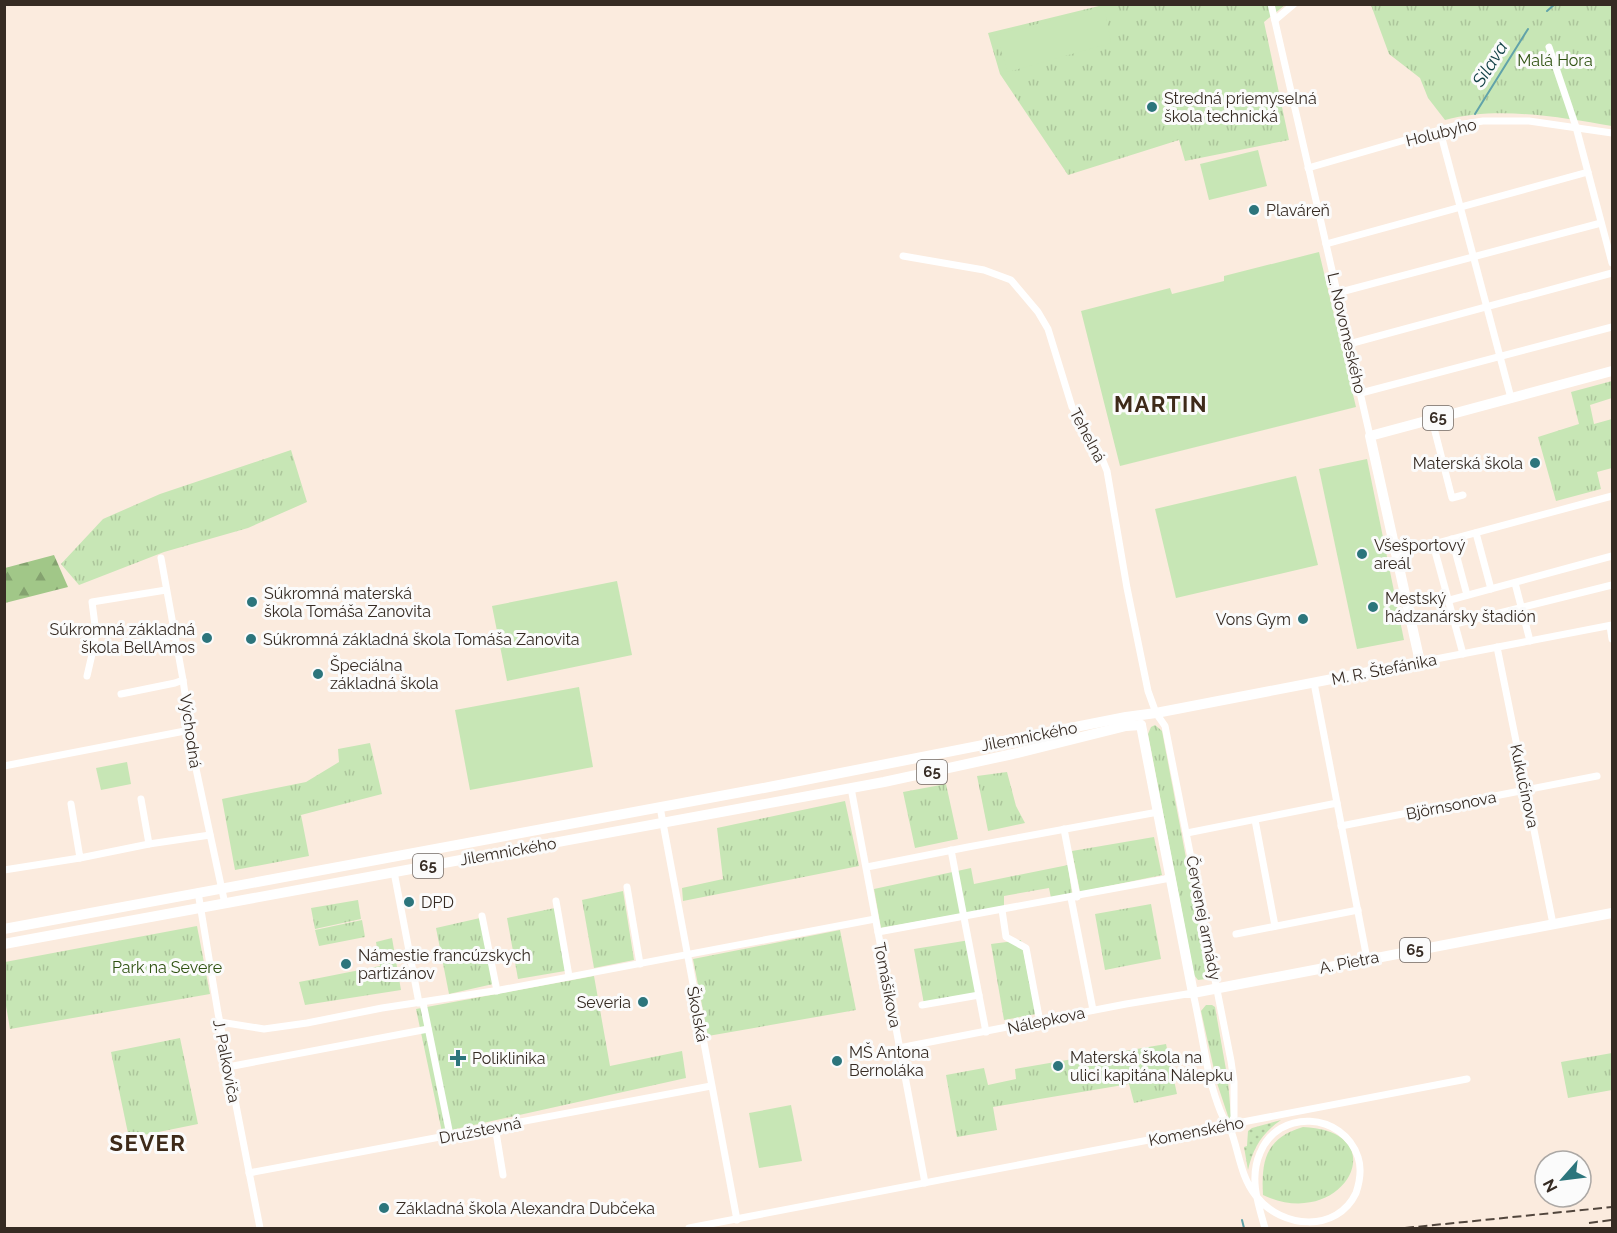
<svg xmlns="http://www.w3.org/2000/svg" width="1617" height="1233" viewBox="0 0 1617 1233" font-family="Raleway,sans-serif">
	<defs>
		<pattern id="grass-dots" width="8" height="8" patternUnits="userSpaceOnUse" patternTransform="scale(1.5)"><rect width="8" height="8" fill="#c7e6b5"/><path d="M2 2h.1M6 6h.1" fill="none" stroke="#acc59b" stroke-width="1.8" stroke-linecap="round"/></pattern>
		<pattern id="forest-firs" width="22" height="20" patternUnits="userSpaceOnUse" patternTransform="scale(1.5)"><rect width="22" height="20" fill="#a1c788"/><path d="M5 1l3.5 6h-7zM16 11l3.5 6h-7z" fill="#84a26f"/></pattern>
		<pattern id="park-tufts" width="24" height="20" patternUnits="userSpaceOnUse" patternTransform="scale(1.5)"><rect width="24" height="20" fill="#c7e6b5"/><path d="M3 7l-1-3M5 7V3M7 7l1-3M15 17l-1-3M17 17v-4M19 17l1-3" fill="none" stroke="#acc59b"/></pattern>
	</defs>
	<rect width="100%" height="100%" fill="#fbebde"/>
	<!-- grass -->
	<path fill="url(#grass-dots)" d="M 1281,1120 C 1262,1133 1253,1148 1248,1170 L 1244,1147 L 1247,1146 L 1248,1131 L 1252,1128 Z"/>
	<!-- forest -->
	<polygon fill="url(#forest-firs)" points="54,555 68,587 5,603 5,568"/>
	<!-- park -->
	<g fill="url(#park-tufts)">
		<polygon points="1103,5 1285,5 1264,22 1289,140 1185,161 1179,140 1068,175 1000,74 988,33"/>
		<path d="M 1371,5 L 1612,5 L 1612,126 C 1558,117 1499,106 1445,120 L 1428,98 L 1420,78 L 1389,54 Z"/>
		<polygon points="1612,381 1612,398 1590,405 1594,424 1612,419 1612,468 1597,472 1601,489 1556,501 1538,437 1579,424 1571,392"/>
		<polygon points="291,450 307,502 248,528 164,552 79,585 61,564 103,519 160,494"/>
		<polygon points="1155,725 1162,731 1208,974 1206,979 1198,980 1194,975 1148,734 1151,727"/>
		<polygon points="370,743 382,794 301,815 309,856 235,870 222,799 306,782 339,762 338,749"/>
		<polygon points="1007,772 1016,806 1025,823 988,831 977,776"/>
		<polygon points="946,784 958,839 915,848 903,792"/>
		<polygon points="845,801 859,866 683,901 682,888 723,879 717,828"/>
		<polygon points="1154,837 1162,875 1080,892 1072,851"/>
		<polygon points="1068,865 1072,894 1051,898 1049,888 1004,896 1004,906 881,928 874,889 971,868 974,884"/>
		<polygon points="623,891 634,960 594,968 582,900"/>
		<polygon points="358,900 361,919 315,929 311,908"/>
		<polygon points="1151,904 1161,959 1105,970 1095,914"/>
		<polygon points="555,908 565,971 518,979 507,918"/>
		<polygon points="480,918 493,984 449,994 436,928"/>
		<polygon points="362,920 365,937 319,946 315,930"/>
		<polygon points="197,926 210,994 10,1029 5,1000 5,962"/>
		<polygon points="840,930 856,1010 708,1036 693,959"/>
		<polygon points="392,938 401,990 305,1005 299,982 380,966 376,942"/>
		<polygon points="970,940 979,996 924,1004 914,949"/>
		<polygon points="1021,940 1036,1014 1004,1020 991,944"/>
		<polygon points="594,976 610,1066 682,1051 686,1078 442,1132 416,1009"/>
		<polygon points="1206,1005 1212,1005 1215,1007 1228,1081 1231,1117 1229,1119 1217,1083 1201,1011"/>
		<polygon points="180,1038 198,1124 129,1138 111,1052"/>
		<polygon points="1166,1044 1177,1094 1134,1103 1129,1084 993,1107 997,1130 957,1137 946,1075 984,1068 988,1085 1016,1079 1015,1069 1102,1054 1103,1061 1125,1058 1125,1051"/>
		<polygon points="1612,1053 1612,1090 1568,1098 1561,1062"/>
		<path d="M 1303,1127 C 1398,1131 1343,1233 1263,1195 C 1261,1160 1266,1138 1303,1127 Z"/>
	</g>
	<!-- garden -->
	<g fill="#c7e6b5">
		<polygon points="1104,6 1111,43 1008,72 996,35"/>
		<polygon points="1258,150 1267,186 1209,200 1200,164"/>
		<polygon points="1319,252 1356,407 1120,466 1081,311 1170,288 1172,294 1224,281 1224,276"/>
		<polygon points="1367,459 1404,640 1357,649 1319,469"/>
		<polygon points="1296,476 1318,565 1176,598 1155,509"/>
		<polygon points="617,581 632,655 507,681 492,606"/>
		<polygon points="579,687 593,767 470,790 455,710"/>
		<polygon points="127,762 131,784 101,790 96,768"/>
		<polygon points="791,1105 802,1161 759,1168 749,1113"/>
	</g>
	<g fill="none" stroke-linecap="round" stroke-linejoin="round">
		<!-- stream -->
		<g stroke="#61a3a9" stroke-width="2">
			<polyline points="1547,11 1555,4"/>
			<polyline points="1475,114 1528,29"/>
			<polyline points="1242,1220 1244,1228"/>
		</g>
		<!-- street -->
		<g stroke="#fff" stroke-width="7">
			<polyline points="1271,4 1370,436"/>
			<polyline points="1275,20 1294,4"/>
			<polyline points="1549,47 1576,127 1612,263"/>
			<polyline points="1440,131 1511,398"/>
			<polyline points="1308,168 1457,125 1483,121 1529,121 1612,133"/>
			<polyline points="1326,244 1588,172"/>
			<polyline points="903,256 984,270 1011,280 1038,312 1048,329 1072,407 1099,451 1107,471 1127,588 1148,691 1156,713 1165,726 1231,1061 1234,1082 1234,1117 1230,1125"/>
			<polyline points="1337,293 1601,223"/>
			<polyline points="1349,344 1612,273"/>
			<polyline points="1361,393 1612,327"/>
			<polyline points="1432,420 1452,498 1463,495"/>
			<polyline points="1476,533 1491,589"/>
			<polyline points="1452,539 1467,595"/>
			<polyline points="1433,544 1463,654"/>
			<polyline points="1397,554 1612,496"/>
			<polyline points="161,558 183,680 195,764 225,904"/>
			<polyline points="1515,583 1530,641"/>
			<polyline points="166,590 92,602 96,633 93,650 175,636"/>
			<polyline points="1450,600 1612,556"/>
			<polyline points="1455,624 1612,585"/>
			<polyline points="1610,626 1612,639"/>
			<polyline points="1497,647 1553,924"/>
			<polyline points="1420,662 1612,625"/>
			<polyline points="87,676 93,650"/>
			<polyline points="1314,683 1367,959"/>
			<polyline points="121,694 175,683 183,680"/>
			<polyline points="4,766 190,730"/>
			<polyline points="851,788 925,1183"/>
			<polyline points="141,799 149,844 210,835"/>
			<polyline points="71,804 80,858 149,844"/>
			<polyline points="660,807 737,1220"/>
			<polyline points="1255,820 1275,926"/>
			<polyline points="1341,826 1597,776"/>
			<polyline points="1064,829 1077,897"/>
			<polyline points="1187,833 1337,803"/>
			<polyline points="951,850 986,1032"/>
			<polyline points="867,867 968,847 1158,812"/>
			<polyline points="4,870 80,858"/>
			<polyline points="394,872 419,1003"/>
			<polyline points="627,887 640,964"/>
			<polyline points="198,892 218,1013 260,1228"/>
			<polyline points="1071,898 1093,1010"/>
			<polyline points="556,901 569,976"/>
			<polyline points="1002,910 1006,937 1026,948 1040,1022"/>
			<polyline points="482,916 497,991"/>
			<polyline points="878,932 1165,879 1171,876"/>
			<polyline points="1236,934 1358,910"/>
			<polyline points="423,1003 450,1135"/>
			<polyline points="922,1005 979,995"/>
			<polyline points="220,1022 264,1029 307,1023 382,1008 500,990 875,919"/>
			<path d="M 899,1048 L 1126,1004 L 1193,993 C 1200,1023 1204,1053 1211,1083 C 1214,1093 1218,1107 1223,1117 C 1225,1121 1229,1124 1230,1128 C 1239,1151 1240,1176 1256,1196 C 1282,1229 1337,1233 1356,1193 C 1360,1181 1362,1169 1358,1157 C 1343,1112 1278,1108 1260,1153 C 1249,1178 1258,1204 1265,1228"/>
			<polyline points="228,1067 428,1029"/>
			<polyline points="495,1126 503,1175"/>
			<polyline points="249,1173 711,1086"/>
			<polyline points="689,1228 1467,1079"/>
		</g>
		<!-- primary -->
		<g stroke="#fff" stroke-width="10">
			<polyline points="1141,725 1193,993 1612,913"/>
			<polyline points="4,929 769,787 1126,717 1156,713 1420,662 1370,436 1612,371"/>
			<polyline points="4,944 884,782 1013,754 1126,726 1141,725"/>
		</g>
		<!-- rail -->
		<g stroke="#52463d" stroke-width="2" stroke-dasharray="9 4.5" stroke-linecap="butt">
			<polyline points="1589,1223 1612,1220"/>
			<polyline points="1405,1228 1612,1207"/>
		</g>
	</g>
	<!-- markers -->
	<g fill="#2c757c" stroke="#fbfbfb" stroke-width="2">
		<circle cx="1152" cy="107" r="6"/>
		<circle cx="1254" cy="210" r="6"/>
		<circle cx="1535" cy="463" r="6"/>
		<circle cx="1362" cy="554" r="6"/>
		<circle cx="252" cy="602" r="6"/>
		<circle cx="1373" cy="607" r="6"/>
		<circle cx="1303" cy="619" r="6"/>
		<circle cx="207" cy="638" r="6"/>
		<circle cx="251" cy="639" r="6"/>
		<circle cx="318" cy="674" r="6"/>
		<circle cx="409" cy="902" r="6"/>
		<circle cx="346" cy="964" r="6"/>
		<circle cx="643" cy="1002" r="6"/>
		<path d="M455 1049h6v6h6v6h-6v6h-6v-6h-6v-6h6z"/>
		<circle cx="837" cy="1061" r="6"/>
		<circle cx="1058" cy="1066" r="6"/>
		<circle cx="384" cy="1208" r="6"/>
	</g>
	<g text-anchor="middle" stroke-width="6" stroke-linejoin="round" paint-order="stroke">
		<!-- shield labels -->
		<g fill="#fbfbfb" stroke="#716964" stroke-width="1.5">
			<rect x="1423" y="406" width="30" height="24" rx="4.5"/>
			<rect x="917" y="760" width="30" height="24" rx="4.5"/>
			<rect x="413" y="854" width="30" height="24" rx="4.5"/>
			<rect x="1400" y="938" width="30" height="24" rx="4.5"/>
		</g>
		<g font-size="15" font-weight="bold" fill="#362b23">
			<text x="1438" y="423">65</text>
			<text x="932" y="777">65</text>
			<text x="428" y="871">65</text>
			<text x="1415" y="955">65</text>
		</g>
		<!-- park labels -->
		<g font-size="16" fill="#2e5110" stroke="#fbfbfb">
			<text x="1555" y="66">Malá Hora</text>
			<text x="167" y="973">Park na Severe</text>
		</g>
		<!-- poi labels -->
		<g font-size="16" fill="#362b23" stroke="#fbfbfb" text-anchor="start">
			<text x="1164" y="104">Stredná priemyselná<tspan x="1164" dy="18">škola technická</tspan></text>
			<text x="1266" y="216">Plaváreň</text>
			<text x="1523" y="469" text-anchor="end">Materská škola</text>
			<text x="1374" y="551">Všešportový<tspan x="1374" dy="18">areál</tspan></text>
			<text x="264" y="599">Súkromná materská<tspan x="264" dy="18">škola Tomáša Zanovita</tspan></text>
			<text x="1385" y="604">Mestský<tspan x="1385" dy="18">hádzanársky štadión</tspan></text>
			<text x="1291" y="625" text-anchor="end">Vons Gym</text>
			<text x="195" y="635" text-anchor="end">Súkromná základná<tspan x="195" dy="18">škola BellAmos</tspan></text>
			<text x="263" y="645">Súkromná základná škola Tomáša Zanovita</text>
			<text x="330" y="671">Špeciálna<tspan x="330" dy="18">základná škola</tspan></text>
			<text x="421" y="908">DPD</text>
			<text x="358" y="961">Námestie francúzskych<tspan x="358" dy="18">partizánov</tspan></text>
			<text x="631" y="1008" text-anchor="end">Severia</text>
			<text x="849" y="1058">MŠ Antona<tspan x="849" dy="18">Bernoláka</tspan></text>
			<text x="1070" y="1063">Materská škola na<tspan x="1070" dy="18">ulici kapitána Nálepku</tspan></text>
			<text x="472" y="1064">Poliklinika</text>
			<text x="396" y="1214">Základná škola Alexandra Dubčeka</text>
		</g>
		<!-- street labels -->
		<g font-size="16" fill="#362b23" stroke="#fbfbfb">
			<text transform="translate(1441 132) rotate(-14)" y="6">Holubyho</text>
			<text transform="translate(1347 333) rotate(77)" y="6">L. Novomeského</text>
			<text transform="translate(1088 435) rotate(62)" y="6">Tehelná</text>
			<text transform="translate(1384 669) rotate(-11)" y="6">M. R. Štefánika</text>
			<text transform="translate(191 731) rotate(82)" y="6">Východná</text>
			<text transform="translate(1029 736) rotate(-11)" y="6">Jilemnického</text>
			<text transform="translate(1525 786) rotate(78)" y="6">Kukučínova</text>
			<text transform="translate(1451 805) rotate(-11)" y="6">Björnsonova</text>
			<text transform="translate(508 851) rotate(-10)" y="6">Jilemnického</text>
			<text transform="translate(1204 918) rotate(79)" y="6">Červenej armády</text>
			<text transform="translate(1349 962) rotate(-11)" y="6">A. Pietra</text>
			<text transform="translate(888 985) rotate(79)" y="6">Tomášikova</text>
			<text transform="translate(698 1014) rotate(79)" y="6">Školská</text>
			<text transform="translate(1046 1020) rotate(-12)" y="6">Nálepkova</text>
			<text transform="translate(227 1061) rotate(79)" y="6">J. Palkoviča</text>
			<text transform="translate(480 1130) rotate(-11)" y="6">Družstevná</text>
			<text transform="translate(1196 1131) rotate(-11)" y="6">Komenského</text>
		</g>
		<!-- water labels -->
		<g font-size="18" font-style="italic" fill="#0e3e43" stroke="#fbfbfb">
			<text transform="translate(1490 64) rotate(-58)" y="6">Silava</text>
		</g>
		<!-- district labels -->
		<g font-size="22" font-weight="bold" letter-spacing="1.5" fill="#3e2a19" stroke="#fbfbfb">
			<text x="1161" y="412">MARTIN</text>
			<text x="148" y="1151">SEVER</text>
		</g>
	</g>
	<!-- border -->
	<rect width="1617" height="1233" fill="none" stroke="#362b23" stroke-width="12"/>
	<!-- north arrow -->
	<g transform="translate(1563 1179) rotate(242)"><circle r="28" fill="#fbfbfb" stroke="#aca8a5" stroke-width="1.5"/>
	<path d="M0-4.5L10 22L0 15L-10 22Z" fill="#2c757c"/>
	<text y="-9" font-size="16" font-weight="bold" text-anchor="middle" fill="#362b23">N</text>
	</g>
</svg>
